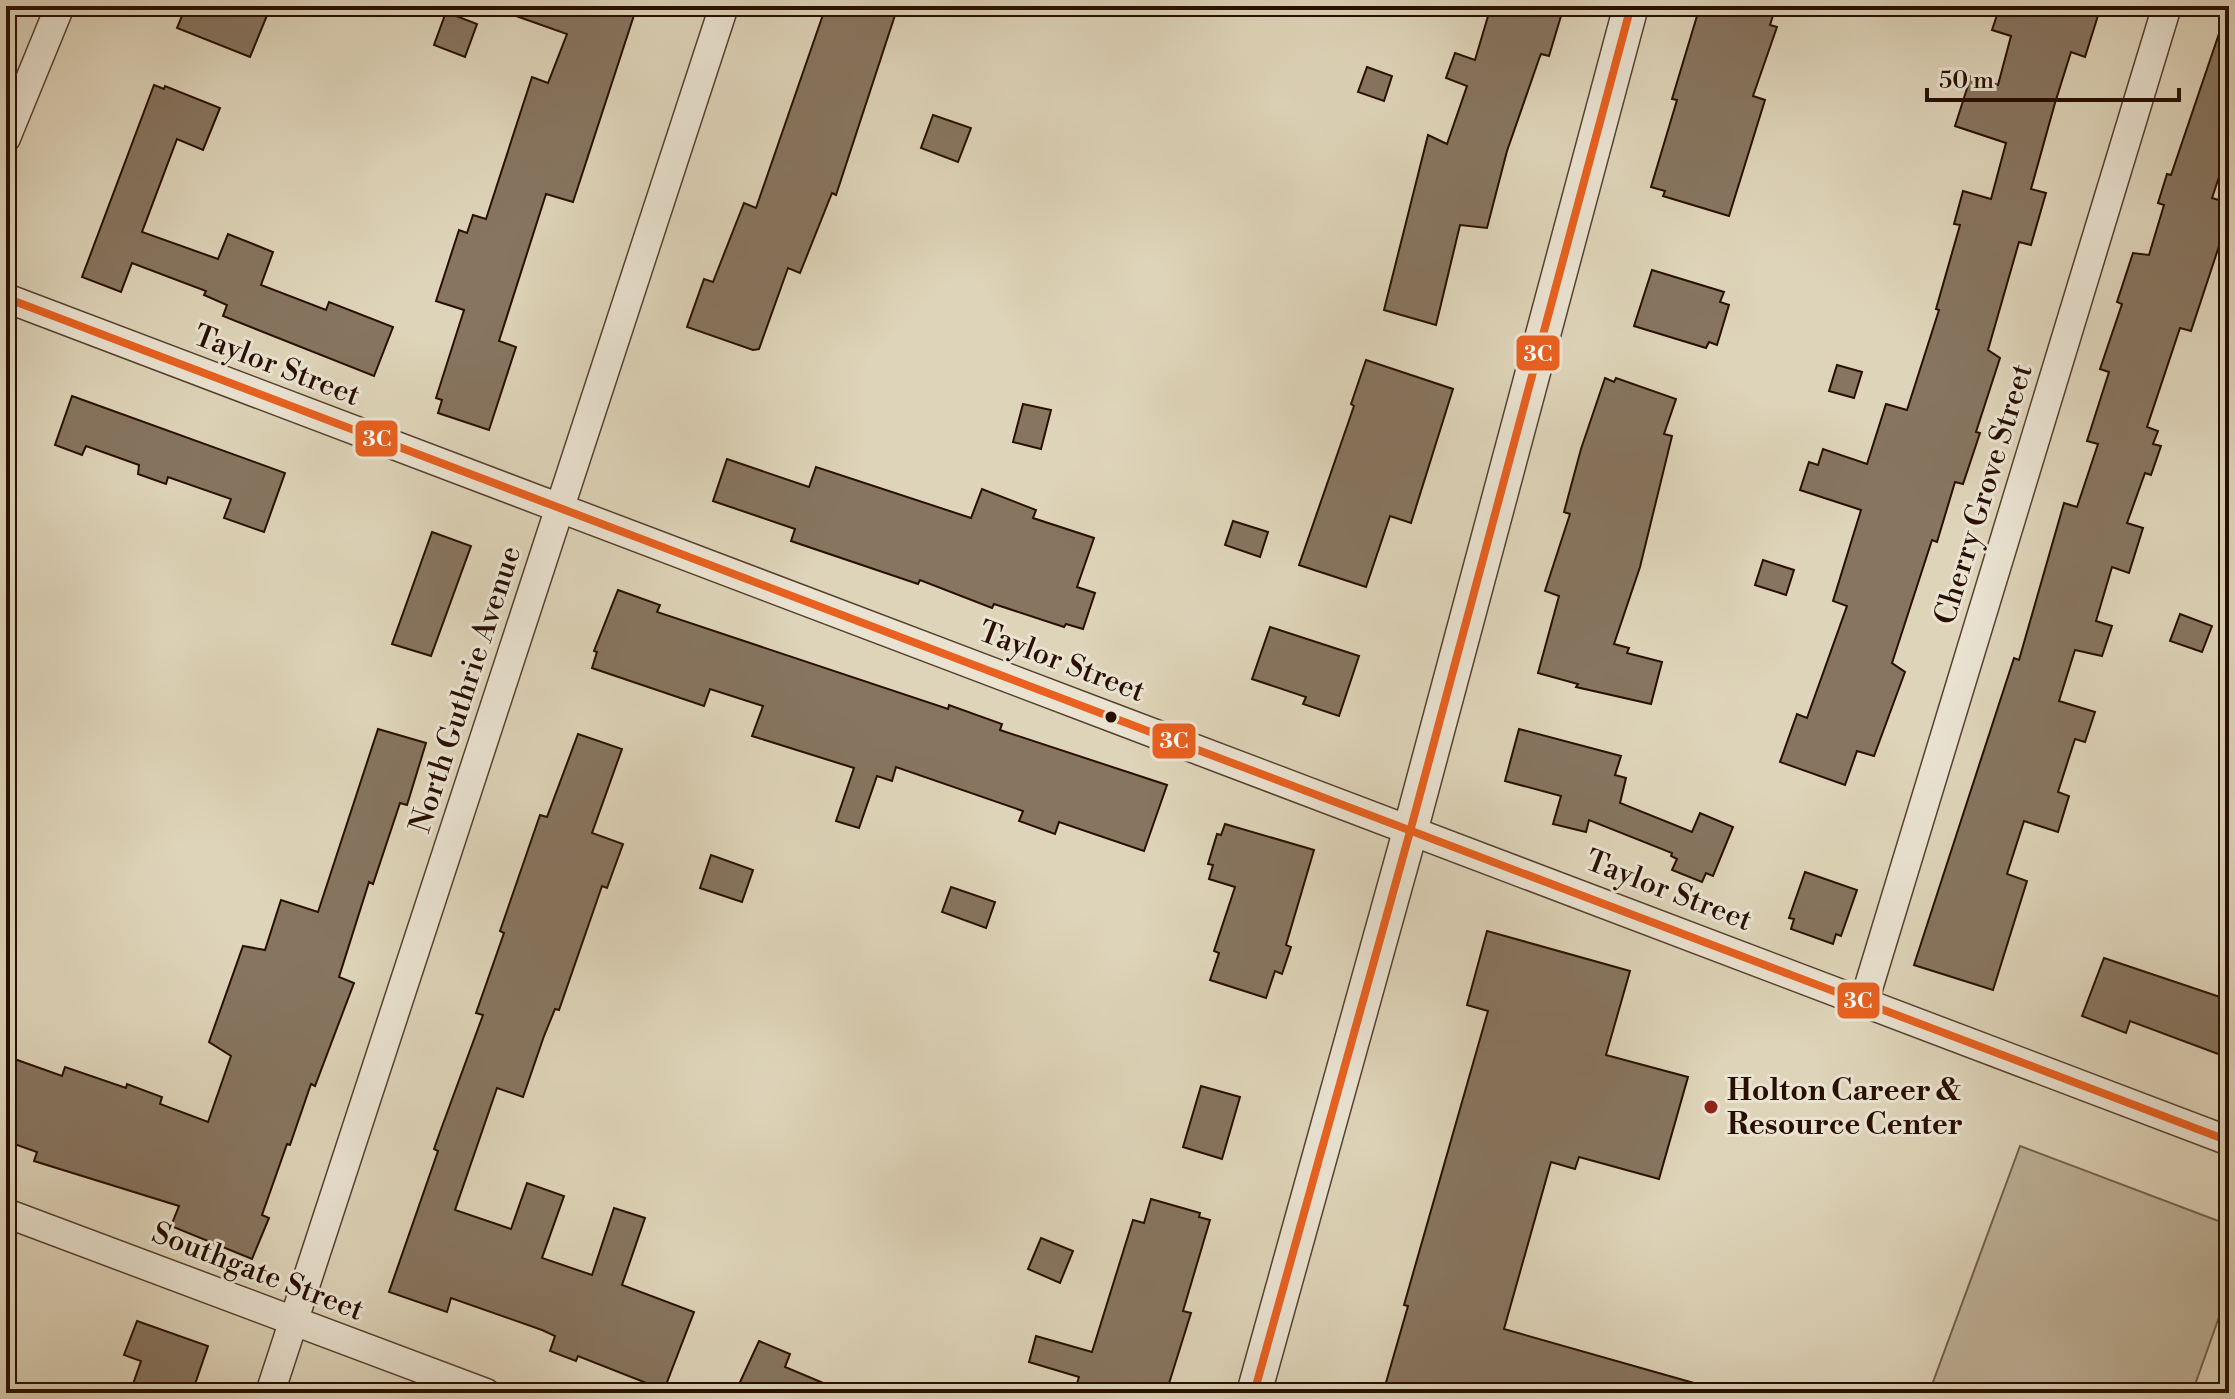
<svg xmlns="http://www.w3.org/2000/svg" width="2235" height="1399" viewBox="0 0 2235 1399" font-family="'Libre Bodoni',serif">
	<rect width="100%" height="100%" fill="#ded4b9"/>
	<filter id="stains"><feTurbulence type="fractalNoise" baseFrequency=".0025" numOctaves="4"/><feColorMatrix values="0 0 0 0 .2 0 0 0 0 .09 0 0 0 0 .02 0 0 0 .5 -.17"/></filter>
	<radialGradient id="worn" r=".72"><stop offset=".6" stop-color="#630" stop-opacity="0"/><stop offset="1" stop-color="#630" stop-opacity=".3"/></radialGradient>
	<!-- green -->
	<polygon fill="#bfb39a" stroke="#74614d" stroke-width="2" points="2020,1146 2229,1225 2229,1289 2192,1393 1929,1393"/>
	<!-- building -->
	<g fill="#877560" stroke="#280f00" stroke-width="2">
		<polygon points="186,6 251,6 268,13 250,57 177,28"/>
		<polygon points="500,6 637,6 573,202 546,194 499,341 516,347 489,430 438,413 442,400 436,398 464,310 436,301 459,230 467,233 473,215 486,219 532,77 548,83 567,34 499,10"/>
		<polygon points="826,6 898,6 836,195 832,193 800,273 788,268 759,349 753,350 687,327 704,279 713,282 744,203 756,208"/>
		<polygon points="1491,6 1564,6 1549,56 1541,54 1539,59 1507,151 1487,228 1460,225 1436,325 1384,310 1428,135 1447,144 1467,86 1446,78 1455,53 1475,60"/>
		<polygon points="1700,6 1776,6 1770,25 1777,27 1753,96 1765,100 1729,216 1663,196 1665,191 1651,187 1677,100 1672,99"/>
		<polygon points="2000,6 2101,6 2085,57 2071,52 2055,103 2031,189 2046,193 2031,245 2019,242 1988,350 2000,358 1976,432 1980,433 1963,484 1955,482 1937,542 1932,540 1892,663 1905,672 1874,756 1857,751 1845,785 1780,762 1797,714 1807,718 1847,606 1833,601 1861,510 1800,490 1809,462 1818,465 1823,449 1867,464 1886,404 1907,410 1939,310 1936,309 1960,225 1954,224 1963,191 1991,199 2006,143 1955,126 1971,76 1998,85 2011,36 1992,30"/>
		<polygon points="446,12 477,24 465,57 434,45"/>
		<polygon points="2224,19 2229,19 2229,147 2212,198 2229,203 2229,239 2222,237 2191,331 2180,328 2147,427 2158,431 2153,444 2161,446 2151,475 2145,473 2127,523 2143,528 2129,573 2112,567 2096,621 2112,626 2102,656 2075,650 2059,701 2095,712 2085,742 2075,739 2058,792 2069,796 2058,832 2024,821 2007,874 2027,881 1993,990 1914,965 2014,658 2019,660 2064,503 2077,507 2098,444 2087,441 2109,372 2100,369 2122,304 2117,302 2133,253 2149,255 2164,205 2158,203 2167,174 2171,175"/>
		<polygon points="1367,67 1392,76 1384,101 1358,92"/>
		<polygon points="154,85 164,89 165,86 220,108 203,150 177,139 142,232 218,259 228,234 273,252 261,285 326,310 329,302 393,327 374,376 223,316 227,305 204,295 206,291 132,263 121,292 82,277"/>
		<polygon points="933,115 971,128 958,162 921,148"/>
		<polygon points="1652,270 1724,292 1720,302 1729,305 1717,345 1709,342 1706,348 1634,326"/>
		<polygon points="1366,360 1453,389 1411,523 1390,516 1366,587 1299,565 1354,406 1351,404"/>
		<polygon points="1837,365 1862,372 1854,398 1829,391"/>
		<polygon points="1605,378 1614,382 1616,378 1676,399 1664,434 1672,436 1640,567 1614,644 1629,648 1627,653 1662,662 1651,704 1576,687 1578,684 1538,673 1559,596 1545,591 1570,514 1564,512 1581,449"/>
		<polygon points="72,396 285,473 264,532 224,518 231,499 168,477 166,484 138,474 139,465 86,446 82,455 55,445"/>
		<polygon points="1023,404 1051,410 1041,449 1013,442"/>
		<polygon points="727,459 809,487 816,467 971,518 982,489 1036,510 1033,518 1094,538 1077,587 1095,593 1083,629 1066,624 1064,627 994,604 992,608 920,580 918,584 791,541 795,529 713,501"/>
		<polygon points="1233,521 1268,532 1260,557 1225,545"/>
		<polygon points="432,532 471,546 431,656 392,644"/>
		<polygon points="1763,560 1794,570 1786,595 1755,585"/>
		<polygon points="618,590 660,605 657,612 948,709 949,705 1002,724 1000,730 1167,785 1144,851 1059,822 1055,834 1019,821 1023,811 896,767 892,781 877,776 859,828 836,821 854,768 752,736 763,706 710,689 704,706 592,668 597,652 594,651"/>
		<polygon points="2180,614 2212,626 2202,652 2170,641"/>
		<polygon points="1270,627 1359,656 1339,716 1303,704 1306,697 1252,679"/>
		<polygon points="378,729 426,743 407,805 400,803 373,884 369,882 339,977 354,983 315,1086 311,1084 290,1145 287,1144 262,1215 269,1218 252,1259 171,1226 179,1206 34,1161 37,1152 6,1141 6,1056 62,1076 65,1067 126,1088 127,1084 162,1097 160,1104 208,1122 231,1056 209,1042 243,946 265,950 281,900 318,912"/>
		<polygon points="1519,729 1621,756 1615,775 1626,778 1620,803 1692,832 1700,813 1733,827 1713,876 1706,873 1702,882 1672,870 1677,859 1671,856 1672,853 1589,820 1586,832 1553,824 1561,796 1505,781"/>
		<polygon points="578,734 622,749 592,833 623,844 607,888 602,886 559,1010 555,1009 544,1036 523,1097 497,1088 455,1210 511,1229 527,1183 564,1196 542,1258 592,1275 614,1208 645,1218 622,1285 694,1312 664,1390 578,1356 576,1361 550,1351 555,1336 542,1330 451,1298 447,1312 389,1292 438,1151 434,1149 440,1132 483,1015 476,1013 504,933 500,931 540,815 547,817"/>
		<polygon points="1225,824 1314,850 1286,945 1291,947 1282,974 1275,971 1266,998 1210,980 1219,953 1214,951 1235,887 1209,879 1213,865 1208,864 1217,834 1221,835"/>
		<polygon points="711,855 753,870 742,902 700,888"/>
		<polygon points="1805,872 1857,890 1841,936 1836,934 1833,944 1791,929 1794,919 1789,918"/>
		<polygon points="951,887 995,902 986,928 942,912"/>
		<polygon points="1487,931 1630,971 1606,1055 1688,1077 1659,1179 1579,1157 1575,1169 1551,1162 1504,1329 1701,1385 1700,1393 1383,1393 1408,1306 1404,1305 1488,1011 1467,1005"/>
		<polygon points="2104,958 2229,1000 2229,1058 2130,1021 2126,1033 2082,1016"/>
		<polygon points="1201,1086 1240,1097 1222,1159 1183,1147"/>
		<polygon points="1151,1199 1200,1213 1199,1217 1210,1220 1183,1311 1191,1313 1166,1393 1074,1393 1079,1377 1029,1362 1036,1336 1092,1352 1133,1220 1144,1223"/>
		<polygon points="1041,1238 1073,1251 1060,1283 1028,1269"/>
		<polygon points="137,1321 208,1346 192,1393 148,1393 132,1387 141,1361 124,1355"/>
		<polygon points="759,1341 790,1354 785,1367 847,1393 735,1393"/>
	</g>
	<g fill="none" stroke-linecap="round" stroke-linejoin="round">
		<defs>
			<g id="minor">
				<polyline points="6,138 60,6"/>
				<path d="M 6,298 C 746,581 1489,858 2229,1141"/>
				<polyline points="1864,1002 2167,6"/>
				<polyline points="6,1213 486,1393"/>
				<polyline points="270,1393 724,6"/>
			</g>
			<polyline id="tertiary" points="1254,1393 1411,828 1631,6"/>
		</defs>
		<!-- minor casing -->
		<use href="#minor" stroke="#56402e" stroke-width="31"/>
		<!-- tertiary casing -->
		<use href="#tertiary" stroke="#56402e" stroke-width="37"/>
		<!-- minor -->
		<use href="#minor" stroke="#eae3d2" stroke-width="28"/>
		<!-- tertiary -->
		<use href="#tertiary" stroke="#eae3d2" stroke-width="34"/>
		<defs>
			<g id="bus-1">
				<polyline points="6,298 2229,1141"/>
				<polyline points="1254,1393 1411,828 1631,6"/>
			</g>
		</defs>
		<!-- bus-1 casing -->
		<use href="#bus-1" stroke="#eae3d2" stroke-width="14"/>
		<!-- bus-1 -->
		<use href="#bus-1" stroke="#e86120" stroke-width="8"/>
	</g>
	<!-- markers -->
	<circle fill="#280f00" stroke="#eae3d2" stroke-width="3" cx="1111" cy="717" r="7"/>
	<circle fill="#8f2418" stroke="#eae3d2" stroke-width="3" cx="1711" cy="1107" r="8"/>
	<g text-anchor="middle" stroke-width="6" stroke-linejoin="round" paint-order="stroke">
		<!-- street labels -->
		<g font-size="30" fill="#280f00" stroke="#eae3d2">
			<text transform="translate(277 365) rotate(21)" y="10">Taylor Street</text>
			<text transform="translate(1983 494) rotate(-73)" y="10">Cherry Grove Street</text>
			<text transform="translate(1062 661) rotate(21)" y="10">Taylor Street</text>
			<text transform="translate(465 689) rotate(-72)" y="10">North Guthrie Avenue</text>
			<text transform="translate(1669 890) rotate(21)" y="10">Taylor Street</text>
			<text transform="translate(258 1271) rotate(21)" y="10">Southgate Street</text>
		</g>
		<!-- poi labels -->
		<g font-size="30" font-weight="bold" fill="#280f00" stroke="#eae3d2" text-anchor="start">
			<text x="1727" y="1100">Holton Career &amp;<tspan x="1727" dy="34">Resource Center</tspan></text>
		</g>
	</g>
	<g stroke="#eae3d2" stroke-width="3">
		<rect x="1515" y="334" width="46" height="38" rx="8" fill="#e86120"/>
		<rect x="354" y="419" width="45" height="39" rx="8" fill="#e86120"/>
		<rect x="1151" y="722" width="46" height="38" rx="8" fill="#e86120"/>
		<rect x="1836" y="981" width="45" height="39" rx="8" fill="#e86120"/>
	</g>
	<g font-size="22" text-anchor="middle" font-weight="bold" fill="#fff">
		<text x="1538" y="361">3C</text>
		<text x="377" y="446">3C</text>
		<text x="1174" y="748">3C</text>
		<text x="1858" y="1008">3C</text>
	</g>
	<!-- margin -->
	<rect width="2235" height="1399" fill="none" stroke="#ded4b9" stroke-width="32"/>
	<rect x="8" y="8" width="2219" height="1383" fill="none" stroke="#280f00" stroke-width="4"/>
	<rect x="16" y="16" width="2203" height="1367" fill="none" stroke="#280f00" stroke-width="2"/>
	<!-- scale -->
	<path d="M1927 88v12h252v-12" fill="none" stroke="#280f00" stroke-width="4"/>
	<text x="1939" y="88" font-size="24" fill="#280f00" stroke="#eae3d2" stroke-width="6" paint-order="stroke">50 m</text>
	<rect width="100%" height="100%" filter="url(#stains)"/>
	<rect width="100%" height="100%" fill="url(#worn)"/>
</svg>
